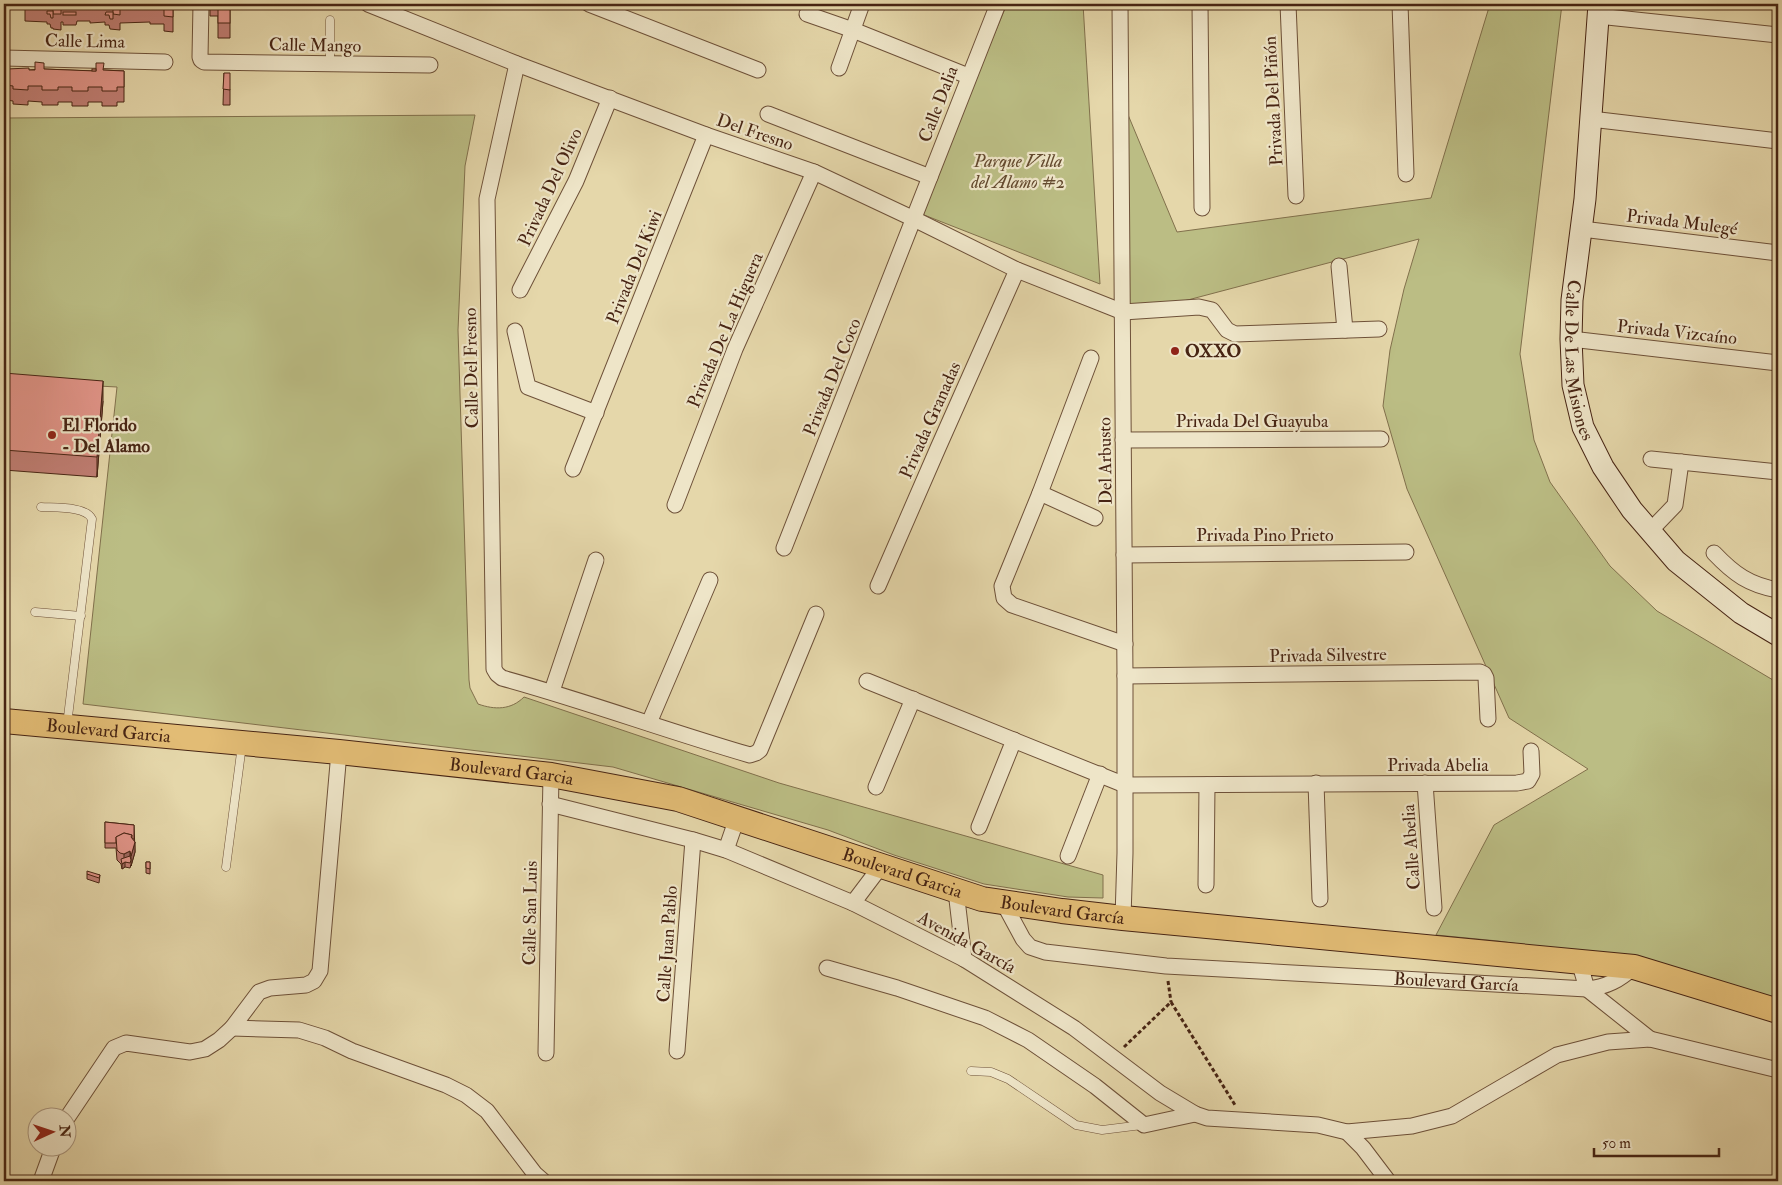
<svg xmlns="http://www.w3.org/2000/svg" width="1782" height="1185" viewBox="0 0 1782 1185" font-family="'IM FELL Double Pica',serif">
	<rect width="100%" height="100%" fill="#e5d7aa"/>
	<filter id="stains"><feTurbulence type="fractalNoise" baseFrequency=".004" numOctaves="4"/><feColorMatrix values="0 0 0 0 .2 0 0 0 0 .09 0 0 0 0 .02 0 0 0 .5 -.17"/></filter>
	<radialGradient id="worn" r=".72"><stop offset=".6" stop-color="#630" stop-opacity="0"/><stop offset="1" stop-color="#630" stop-opacity=".3"/></radialGradient>
	<!-- green -->
	<g fill="#bbbd84" stroke="#81704c">
		<polygon points="1007,4 1083,4 1100,284 919,213"/>
		<polygon points="1490,4 1562,4 1520,354 1534,440 1550,482 1610,566 1657,611 1778,683 1778,1000 1609,957 1498,941 1436,935 1494,825 1588,769 1509,718 1407,489 1383,406 1390,350 1404,289 1419,239 1146,311 1123,312 1121,98 1177,232 1431,198"/>
		<path d="M 475,115 L 465,166 L 458,330 L 469,680 L 470,688 L 478,704 C 495,710 511,710 524,697 L 779,783 L 1103,875 L 1103,898 L 1068,897 L 984,884 L 894,855 L 828,830 L 613,767 L 83,704 L 117,387 L 4,381 L 4,118 Z"/>
	</g>
	<g fill="none" stroke-linecap="round" stroke-linejoin="round">
		<defs>
			<g id="lane">
				<polyline points="330,20 330,64"/>
				<path d="M 41,507 C 55,508 86,506 92,519 L 67,725"/>
				<polyline points="35,612 81,616"/>
				<polyline points="226,867 242,745"/>
				<polyline points="971,1071 991,1072 1008,1079 1076,1125 1102,1130 1142,1125"/>
			</g>
			<g id="street">
				<polyline points="201,4 200,57 201,60 204,62 430,65"/>
				<polyline points="368,4 517,64 706,135 814,172 914,219 1017,270 1123,312 1199,307 1212,310 1227,330 1235,334 1379,329"/>
				<polyline points="589,4 758,70"/>
				<polyline points="1120,4 1125,676 1125,853 1123,918"/>
				<polyline points="1200,4 1202,208"/>
				<polyline points="1288,4 1296,196"/>
				<polyline points="1400,4 1406,174"/>
				<polyline points="807,14 853,30 968,76"/>
				<polyline points="1598,16 1778,35"/>
				<polyline points="4,58 165,62"/>
				<path d="M 517,64 L 487,199 L 494,669 L 497,674 L 502,678 C 586,701 667,731 750,755 L 756,753 L 760,750 L 816,614"/>
				<polyline points="839,68 862,4"/>
				<polyline points="768,114 930,177"/>
				<polyline points="1591,119 1778,141"/>
				<polyline points="1582,229 1778,253"/>
				<polyline points="1339,266 1345,330"/>
				<polyline points="520,290 576,181 610,98"/>
				<polyline points="515,331 528,387 596,413"/>
				<polyline points="1571,339 1778,363"/>
				<polyline points="1091,358 1040,493 1002,586 1004,598 1012,605 1125,644"/>
				<polyline points="1123,440 1381,439"/>
				<polyline points="1651,459 1778,472"/>
				<polyline points="573,469 706,135"/>
				<polyline points="1040,493 1095,518"/>
				<polyline points="675,505 735,349 814,172"/>
				<polyline points="1649,532 1675,505 1681,462"/>
				<polyline points="784,548 998,4"/>
				<path d="M 1714,553 C 1734,574 1749,585 1778,590"/>
				<polyline points="1124,555 1406,552"/>
				<polyline points="878,586 938,448 1017,270"/>
				<polyline points="1125,676 1480,672 1484,674 1486,678 1488,719"/>
				<polyline points="867,681 1125,785 1517,783 1528,781 1532,774 1531,751"/>
				<polyline points="552,691 596,560"/>
				<polyline points="649,723 710,580"/>
				<polyline points="1316,783 1320,899"/>
				<polyline points="1425,783 1434,908"/>
				<polyline points="876,787 913,699"/>
				<polyline points="550,804 693,840 726,850 853,903 964,959 1074,1028 1160,1093 1195,1114 1207,1118 1318,1125 1347,1132 1412,1126 1452,1116 1557,1055 1608,1042 1650,1039 1778,1070"/>
				<polyline points="979,827 1014,740"/>
				<polyline points="726,850 737,818"/>
				<polyline points="1068,856 1100,774"/>
				<polyline points="1206,885 1207,785"/>
				<polyline points="956,891 964,959"/>
				<path id="s1" d="M 1003,902 L 1023,939 L 1030,947 L 1045,952 L 1166,966 L 1587,989 C 1607,987 1619,980 1634,967"/>
				<polyline points="853,903 881,866"/>
				<polyline points="1579,961 1587,989 1650,1039"/>
				<polyline points="827,968 897,988 985,1018 1028,1040 1095,1086 1144,1125 1195,1114"/>
				<polyline points="232,1028 299,1030 325,1038 352,1051 446,1085 466,1095 487,1111 535,1174 543,1181"/>
				<polyline points="677,1051 693,840"/>
				<polyline points="546,1053 551,775"/>
				<polyline points="67,1118 114,1048 126,1043 190,1052 205,1049 219,1040 232,1028 259,992 270,988 306,985 314,981 320,971 339,752"/>
				<polyline points="1347,1132 1363,1148 1388,1181"/>
				<polyline points="41,1181 53,1148"/>
			</g>
			<g id="secondary">
				<path id="s2" d="M 1599,4 L 1585,199 L 1572,300 L 1571,339 L 1573,385 L 1583,427 L 1603,467 L 1632,510 L 1676,561 L 1741,613 L 1778,635"/>
			</g>
			<g id="primary">
				<path id="s3" d="M 4,721 L 339,752 L 551,775 L 678,799 L 982,899 L 1062,911 L 1123,918 L 1634,967 L 1778,1011"/>
			</g>
		</defs>
		<!-- lane casing -->
		<use href="#lane" stroke="#6e5139" stroke-width="9"/>
		<!-- street casing -->
		<use href="#street" stroke="#6e5139" stroke-width="17"/>
		<!-- secondary casing -->
		<use href="#secondary" stroke="#472413" stroke-width="23"/>
		<!-- primary casing -->
		<use href="#primary" stroke="#472413" stroke-width="26"/>
		<!-- path -->
		<g stroke="#472413" stroke-width="3" stroke-dasharray="4 2.5" stroke-linecap="butt">
			<polyline points="1168,981 1171,1002"/>
			<polyline points="1124,1047 1171,1002 1235,1105"/>
		</g>
		<!-- lane -->
		<use href="#lane" stroke="#eee5c8" stroke-width="8"/>
		<!-- street -->
		<use href="#street" stroke="#eee5c8" stroke-width="15"/>
		<!-- secondary -->
		<use href="#secondary" stroke="#eee5c8" stroke-width="21"/>
		<!-- primary -->
		<use href="#primary" stroke="#e2bc75" stroke-width="24"/>
	</g>
	<!-- wall -->
	<g fill="#c17e74" stroke="#472413">
		<polygon points="25,4 173,4 173,32 164,31 164,24 150,24 150,22 120,23 120,30 110,29 109,25 105,25 105,22 90,23 90,21 77,21 76,25 63,25 63,22 61,22 61,30 53,29 53,28 51,28 50,24 47,24 47,22 25,21"/>
		<polygon points="210,4 230,4 230,38 218,38 218,16 210,16"/>
		<polygon points="44,69 92,71 104,70 124,71 124,102 117,102 117,106 102,106 102,102 88,102 88,106 72,106 72,102 58,102 58,105 42,105 42,102 28,101 28,105 13,104 13,101 6,100 6,85 29,70"/>
		<polygon points="224,73 230,90 230,105 223,105"/>
		<polygon points="4,373 103,401 97,477 4,470"/>
		<polygon points="105,822 134,825 135,852 131,866 131,865 130,868 125,867 122,869 121,864 117,860 116,848 105,848"/>
		<polygon points="146,862 150,862 150,874 146,873"/>
		<polygon points="87,874 100,875 99,883 87,879"/>
	</g>
	<!-- shaded-wall -->
	<g fill="#9d675e" stroke="#472413">
		<polygon points="103,381 103,401 97,477 97,457"/>
		<polygon points="135,842 135,852 131,866 131,856"/>
		<polygon points="130,851 130,862 125,862 125,867 122,869 122,864 124,863 124,854"/>
	</g>
	<!-- building -->
	<g fill="#e09387" stroke="#472413">
		<polygon points="25,4 173,4 173,17 164,16 164,9 150,9 150,7 120,8 120,15 113,14 113,7 90,8 90,6 77,6 61,7 61,14 53,14 53,6 47,6 47,7 25,5"/>
		<rect x="218" y="4" width="12" height="19"/>
		<polygon points="47,11 53,11 53,18 51,18 50,14 47,14"/>
		<rect x="63" y="12" width="13" height="3"/>
		<polygon points="106,12 113,12 113,19 110,19 109,15 105,15"/>
		<polygon points="35,62 44,63 44,69 96,71 96,63 104,63 103,70 124,71 124,87 117,87 117,91 102,91 102,87 88,87 88,91 72,91 72,87 58,87 58,90 42,90 42,86 28,86 28,90 13,89 13,86 6,85 7,69 29,68 29,70 35,70"/>
		<rect x="92" y="69" width="4" height="2"/>
		<polygon points="224,73 230,73 230,90 223,89"/>
		<polygon points="4,373 103,381 97,457 4,450"/>
		<polygon points="105,822 134,825 134,839 132,839 132,835 124,833 116,837 116,843 105,843"/>
		<polygon points="124,833 132,835 131,837 135,842 131,856 130,851 124,854 120,853 117,850 116,837"/>
		<polygon points="130,856 131,860 130,863 125,862 122,864 121,859"/>
		<polygon points="146,862 150,862 150,869 146,868"/>
		<polygon points="87,871 100,875 99,878 87,874"/>
	</g>
	<!-- markers -->
	<g fill="#8f2418" stroke="#eee5c8" stroke-width="2">
		<circle cx="1175" cy="351" r="5"/>
		<circle cx="52" cy="435" r="5"/>
	</g>
	<g text-anchor="middle" stroke-width="4.5" stroke-linejoin="round" paint-order="stroke">
		<!-- street labels -->
		<g font-size="18" fill="#472413" stroke="#eee5c8">
			<text transform="translate(85 41) rotate(1)" y="6">Calle Lima</text>
			<text transform="translate(315 45) rotate(1)" y="6">Calle Mango</text>
			<text transform="translate(1273 101) rotate(-93)" y="6">Privada Del Piñón</text>
			<text transform="translate(938 104) rotate(-69)" y="6">Calle Dalia</text>
			<text transform="translate(755 132) rotate(19)" y="6">Del Fresno</text>
			<text transform="translate(550 187) rotate(-65)" y="6">Privada Del Olivo</text>
			<text transform="translate(1682 222) rotate(7)" y="6">Privada Mulegé</text>
			<text transform="translate(634 267) rotate(-68)" y="6">Privada Del Kiwi</text>
			<text transform="translate(725 330) rotate(-67)" y="6">Privada De La Higuera</text>
			<text transform="translate(1677 332) rotate(6)" y="6">Privada Vizcaíno</text>
			<text dy="6" stroke="none"><textPath href="#s2" startOffset="358">Calle De Las Misiones</textPath></text>
			<text transform="translate(471 368) rotate(-91)" y="6">Calle Del Fresno</text>
			<text transform="translate(832 377) rotate(-68)" y="6">Privada Del Coco</text>
			<text transform="translate(930 420) rotate(-66)" y="6">Privada Granadas</text>
			<text x="1252" y="427">Privada Del Guayuba</text>
			<text transform="translate(1105 461) rotate(-91)" y="6">Del Arbusto</text>
			<text x="1265" y="541">Privada Pino Prieto</text>
			<text transform="translate(1328 655) rotate(-1)" y="6">Privada Silvestre</text>
			<text dy="6" stroke="none"><textPath href="#s3" startOffset="105">Boulevard Garcia</textPath></text>
			<text x="1438" y="771">Privada Abelia</text>
			<text dy="6" stroke="none"><textPath href="#s3" startOffset="510">Boulevard Garcia</textPath></text>
			<text transform="translate(1411 847) rotate(-94)" y="6">Calle Abelia</text>
			<text dy="6" stroke="none"><textPath href="#s3" startOffset="915">Boulevard Garcia</textPath></text>
			<text transform="translate(530 913) rotate(-89)" y="6">Calle San Luis</text>
			<text dy="6" stroke="none"><textPath href="#s3" startOffset="1080">Boulevard García</textPath></text>
			<text transform="translate(967 942) rotate(29)" y="6">Avenida García</text>
			<text transform="translate(667 944) rotate(-86)" y="6">Calle Juan Pablo</text>
			<text dy="6" stroke="none"><textPath href="#s1" startOffset="481">Boulevard García</textPath></text>
		</g>
		<!-- park labels -->
		<g font-size="18" font-style="italic" fill="#644a2f" stroke="#eee5c8">
			<text x="1018" y="167">Parque Villa<tspan x="1018" dy="21">del Alamo #2</tspan></text>
		</g>
		<!-- poi labels -->
		<g font-size="18" font-weight="bold" fill="#472413" stroke="#eee5c8" text-anchor="start">
			<text x="1185" y="357">OXXO</text>
			<text x="62" y="431">El Florido<tspan x="62" dy="21">- Del Alamo</tspan></text>
		</g>
	</g>
	<!-- margin -->
	<rect width="1782" height="1185" fill="none" stroke="#e5d7aa" stroke-width="20"/>
	<rect x="5" y="5" width="1772" height="1175" fill="none" stroke="#472413" stroke-width="2.5"/>
	<rect x="10" y="10" width="1762" height="1165" fill="none" stroke="#472413"/>
	<!-- north arrow -->
	<g transform="translate(52 1132) rotate(87)"><circle r="24" fill="#eee5c8" stroke="#ab9880"/>
	<path d="M0-4L9 19L0 12L-9 19Z" fill="#8f2418"/>
	<text y="-8" font-size="14" font-weight="bold" text-anchor="middle" fill="#472413">N</text>
	</g>
	<!-- scale -->
	<path d="M1594 1148v8h125v-8" fill="none" stroke="#472413" stroke-width="2.5"/>
	<text x="1602" y="1148" font-size="15" fill="#472413" stroke="#eee5c8" stroke-width="4" paint-order="stroke">50 m</text>
	<rect width="100%" height="100%" filter="url(#stains)"/>
	<rect width="100%" height="100%" fill="url(#worn)"/>
</svg>
